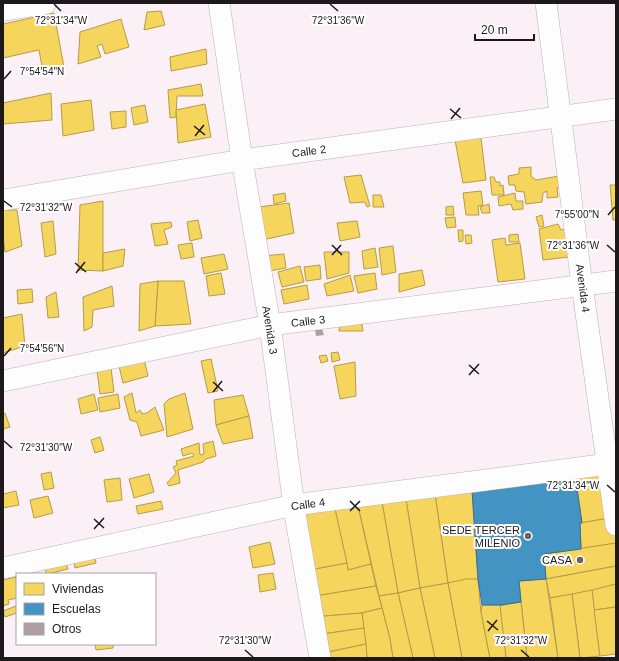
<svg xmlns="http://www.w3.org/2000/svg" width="619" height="661" viewBox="0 0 619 661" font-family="Arial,sans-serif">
	<rect width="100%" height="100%" fill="#faf0f5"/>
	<!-- homes -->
	<g fill="#f6d55c" stroke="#b59c48">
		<polygon points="161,11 165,25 144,30 147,12"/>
		<polygon points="54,13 64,67 43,72 39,50 3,58 3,24"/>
		<polygon points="121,19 129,47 105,54 102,44 97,46 101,57 78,64 80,32"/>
		<polygon points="206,49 207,64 171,71 170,57"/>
		<polygon points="201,84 203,96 177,96 176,117 170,118 168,90"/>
		<polygon points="51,93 52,120 3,124 3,103"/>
		<polygon points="91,100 94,130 63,136 61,104"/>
		<polygon points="205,104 211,137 178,143 176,110"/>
		<polygon points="145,105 148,122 134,125 131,108"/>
		<polygon points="126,111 126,127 112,129 110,112"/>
		<polygon points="481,138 486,180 463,183 455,140"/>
		<polygon points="531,167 531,176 536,180 559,176 561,187 557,188 558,197 547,198 547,191 543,193 542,202 526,204 524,192 516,191 515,185 509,185 508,176 519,174 519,168"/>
		<polygon points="361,175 370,206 367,207 365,202 350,203 344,177"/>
		<polygon points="490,177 494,177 496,182 500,182 500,186 503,185 504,195 492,195"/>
		<polygon points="610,185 616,185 616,220 613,220"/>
		<polygon points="481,191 483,205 478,206 479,215 466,215 463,193"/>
		<polygon points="285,193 286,201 274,204 273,195"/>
		<polygon points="515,193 516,201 523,201 523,209 513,210 511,204 499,206 498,197"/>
		<polygon points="373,195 381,195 384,207 373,207"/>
		<polygon points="103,201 103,271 78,270 80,205"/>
		<polygon points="289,203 294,233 262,240 259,207"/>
		<polygon points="489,204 490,213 482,213 480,207"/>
		<polygon points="453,206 454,215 446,215 446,207"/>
		<polygon points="3,210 17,210 22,246 5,252 3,236"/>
		<polygon points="542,215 544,226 539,227 536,217"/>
		<polygon points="455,217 456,227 447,228 445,218"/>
		<polygon points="198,220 202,238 190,241 187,222"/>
		<polygon points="53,221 56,254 45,257 41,223"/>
		<polygon points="357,221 360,237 340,241 337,223"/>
		<polygon points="171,222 172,227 164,230 168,244 155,246 151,224"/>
		<polygon points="558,224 561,230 567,229 569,257 543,260 539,229"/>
		<polygon points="458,230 463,230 463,241 459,242"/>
		<polygon points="518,234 519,242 509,242 509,235"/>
		<polygon points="465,235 471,235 472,243 466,244"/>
		<polygon points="505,238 506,245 520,243 525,279 498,282 492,240"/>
		<polygon points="192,243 194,257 181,259 178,245"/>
		<polygon points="393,246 396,272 382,275 379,248"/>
		<polygon points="375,248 378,267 364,269 362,251"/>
		<polygon points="125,249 123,266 103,271 103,253"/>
		<polygon points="324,252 349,252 349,273 327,279"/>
		<polygon points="224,254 228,269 204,274 201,258"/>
		<polygon points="284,254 286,268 264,272 263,256"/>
		<polygon points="320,265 321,279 306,281 304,267"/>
		<polygon points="300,266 304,282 282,287 278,272"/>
		<polygon points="422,270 425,285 399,292 399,274"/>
		<polygon points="221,273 225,294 209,296 206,276"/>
		<polygon points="375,273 377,289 358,293 354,276"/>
		<polygon points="350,275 354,291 327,296 324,284"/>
		<polygon points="158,281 184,281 191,324 155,326"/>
		<polygon points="158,281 155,326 139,331 140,284"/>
		<polygon points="307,285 309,299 284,304 281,290"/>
		<polygon points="112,286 114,306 93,310 92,327 84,331 83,297"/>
		<polygon points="32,289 33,302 18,304 17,290"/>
		<polygon points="56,292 59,317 48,318 46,297"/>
		<polygon points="22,314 25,346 3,353 3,318"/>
		<polygon points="362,324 363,331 339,331 340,325"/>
		<polygon points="338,352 340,360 332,362 331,353"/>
		<polygon points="326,355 328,361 321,363 319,356"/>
		<polygon points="144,359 148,376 123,383 119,366"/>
		<polygon points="211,359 218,391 208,393 201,361"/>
		<polygon points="355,362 356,396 340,399 334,366"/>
		<polygon points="111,368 114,392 100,394 97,370"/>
		<polygon points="132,393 136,413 140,410 142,414 147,413 155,407 164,430 141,436 137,422 130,420 124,397"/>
		<polygon points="185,393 193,429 167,437 164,404 169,399"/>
		<polygon points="94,394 98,410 81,414 78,399"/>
		<polygon points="118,394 120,408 100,412 98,398"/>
		<polygon points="243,395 249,416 216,425 214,400"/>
		<polygon points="5,413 10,427 3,429 3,414"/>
		<polygon points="249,416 253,438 223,444 216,425"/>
		<polygon points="100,437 104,450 95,453 91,440"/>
		<polygon points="213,441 216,456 206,459 203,462 178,470 180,483 169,486 167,483 176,473 173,467 177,465 176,461 194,456 192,453 183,456 181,449 199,443 200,455 204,454 203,444"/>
		<polygon points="608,471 615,517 582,523 575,475"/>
		<polygon points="51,472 54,488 44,490 41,474"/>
		<polygon points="149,474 154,492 134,498 129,479"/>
		<polygon points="120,478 122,500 107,502 104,480"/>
		<polygon points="472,490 478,579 448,583 435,494"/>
		<polygon points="16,491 19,505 3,508 3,494"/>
		<polygon points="435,494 448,583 420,588 406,499"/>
		<polygon points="48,496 53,513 34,518 30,500"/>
		<polygon points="406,499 420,588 398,593 382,502"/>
		<polygon points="161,501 163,509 138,514 136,506"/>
		<polygon points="382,502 398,593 379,596 358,506"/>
		<polygon points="358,506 371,564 348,570 335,509"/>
		<polygon points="335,509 347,563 305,571 295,514"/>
		<polygon points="615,517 616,543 581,549 580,523"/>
		<polygon points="270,542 275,564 253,568 249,547"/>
		<polygon points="616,543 616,566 546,579 544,554"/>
		<polygon points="94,552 96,563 75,568 73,556"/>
		<polygon points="65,559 68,569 47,574 43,565"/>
		<polygon points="347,563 348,570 371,564 376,586 309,597 305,571"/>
		<polygon points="616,566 616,584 587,592 550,598 546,579"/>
		<polygon points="273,573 276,589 260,592 258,575"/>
		<polygon points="16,577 17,598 8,600 9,604 3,606 3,580"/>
		<polygon points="466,579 478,579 481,612 490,658 462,658 448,583"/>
		<polygon points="546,579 558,658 527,658 519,581"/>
		<polygon points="448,583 462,658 435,658 420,588"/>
		<polygon points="616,584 616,607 594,610 592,590"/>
		<polygon points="376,586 382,608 362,613 313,617 309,597"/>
		<polygon points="420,588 435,658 413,658 398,593"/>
		<polygon points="592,590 600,656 580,658 572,594"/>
		<polygon points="398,593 413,658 393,658 390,639 379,596"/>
		<polygon points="572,594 580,658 558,658 550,598"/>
		<polygon points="521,602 527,658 506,658 499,606"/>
		<polygon points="482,605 500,605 506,658 490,658 481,612"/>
		<polygon points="16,606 17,613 5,617 3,611"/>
		<polygon points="616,607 616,654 600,656 594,610"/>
		<polygon points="382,608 390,639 393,658 367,658 362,613"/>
		<polygon points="362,613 364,628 316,635 313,617"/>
		<polygon points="364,628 366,644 319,654 316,635"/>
		<polygon points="95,644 113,644 113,648 96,650"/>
		<polygon points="366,644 367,658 320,658 319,654"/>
	</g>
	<!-- schools -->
	<polygon fill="#4393c3" stroke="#386e90" points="575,475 582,523 580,523 581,549 544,554 546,579 519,581 521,602 500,605 482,605 478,579 472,490"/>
	<!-- building -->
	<polygon fill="#af9ca6" points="322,329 324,335 316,336 315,330"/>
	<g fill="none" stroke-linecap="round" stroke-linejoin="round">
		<defs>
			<g id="minor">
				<polyline points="219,3 242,160 270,325 295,514 320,658"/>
				<polyline points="546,3 582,285 616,525"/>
				<polyline points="3,200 242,160 616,109"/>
				<polyline points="3,381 270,325 616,281"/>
				<polyline points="3,568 294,505 616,463"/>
			</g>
			<polyline id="tertiary" points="3,10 45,3"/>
		</defs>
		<!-- minor casing -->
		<use href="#minor" stroke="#bab3b6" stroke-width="22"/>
		<!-- tertiary casing -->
		<use href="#tertiary" stroke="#bab3b6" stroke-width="23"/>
		<!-- minor -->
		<use href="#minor" stroke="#fefdfe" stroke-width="21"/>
		<!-- tertiary -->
		<use href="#tertiary" stroke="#fefdfe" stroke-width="22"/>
	</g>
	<!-- ticks -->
	<path fill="none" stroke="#1d181a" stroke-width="1.5" d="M 54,4 L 61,11M 330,4 L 338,11M 4,79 L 11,71M 450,109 L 461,118M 451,119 L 460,108M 194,126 L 205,135M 195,136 L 204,125M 4,201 L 12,207M 608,215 L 615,207M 332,245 L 342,255M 607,245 L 615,252M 332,255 L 341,245M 75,263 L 86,272M 76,273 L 85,262M 4,356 L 11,348M 469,365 L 479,374M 469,375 L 479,364M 213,382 L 223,391M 213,392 L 222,381M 4,441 L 12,448M 607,485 L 615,492M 350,501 L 360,511M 350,511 L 360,501M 94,519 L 104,528M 94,529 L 104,518M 487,621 L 498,630M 488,631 L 497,620M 245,650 L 253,657M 521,650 L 529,657"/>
	<!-- markers -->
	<g fill="#6a6467" stroke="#fff" stroke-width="1.5">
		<circle cx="528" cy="536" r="4"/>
		<circle cx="580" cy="560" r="4"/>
	</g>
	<g text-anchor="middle" stroke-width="4" stroke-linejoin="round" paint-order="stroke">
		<!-- street labels -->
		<g font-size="11" fill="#1d181a" stroke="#fff">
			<text transform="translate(309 151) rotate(-8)" y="4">Calle 2</text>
			<text transform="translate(583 288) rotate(82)" y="4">Avenida 4</text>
			<text transform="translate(308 321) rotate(-7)" y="4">Calle 3</text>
			<text transform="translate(270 330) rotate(81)" y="4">Avenida 3</text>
			<text transform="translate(308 504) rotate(-8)" y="4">Calle 4</text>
		</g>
		<!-- poi labels -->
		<g font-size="11" fill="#1d181a" stroke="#fff" text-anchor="end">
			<text x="520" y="534">SEDE TERCER<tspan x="520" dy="13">MILENIO</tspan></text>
			<text x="572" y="564">CASA</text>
		</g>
	</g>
	<g font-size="10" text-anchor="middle" fill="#1d181a" stroke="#fff" stroke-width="4" stroke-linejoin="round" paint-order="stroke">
		<text x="61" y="24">72°31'34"W</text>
		<text x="338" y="24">72°31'36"W</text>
		<text x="42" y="75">7°54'54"N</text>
		<text x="46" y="211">72°31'32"W</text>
		<text x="577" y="218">7°55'00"N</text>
		<text x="573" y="249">72°31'36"W</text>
		<text x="42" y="352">7°54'56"N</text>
		<text x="46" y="451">72°31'30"W</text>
		<text x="573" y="489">72°31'34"W</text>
		<text x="245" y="644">72°31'30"W</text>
		<text x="521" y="644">72°31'32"W</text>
	</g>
	<!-- border -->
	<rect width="619" height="661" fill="none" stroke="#1d181a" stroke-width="8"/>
	<!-- legend -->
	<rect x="16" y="573" width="140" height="72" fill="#ffffff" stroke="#a5a3a3"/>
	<rect x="24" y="583" width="20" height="12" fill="#f6d55c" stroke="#a5a3a3"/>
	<text x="52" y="593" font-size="12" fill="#1d181a">Viviendas</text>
	<rect x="24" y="603" width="20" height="12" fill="#4393c3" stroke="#a5a3a3"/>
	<text x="52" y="613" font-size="12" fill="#1d181a">Escuelas</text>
	<rect x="24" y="623" width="20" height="12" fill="#af9ca6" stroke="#a5a3a3"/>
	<text x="52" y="633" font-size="12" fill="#1d181a">Otros</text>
	<!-- scale -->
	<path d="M475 34v6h59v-6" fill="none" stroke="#1d181a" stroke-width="2"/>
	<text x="481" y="34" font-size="12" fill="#1d181a" stroke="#ffffff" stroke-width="3" paint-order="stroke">20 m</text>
</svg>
